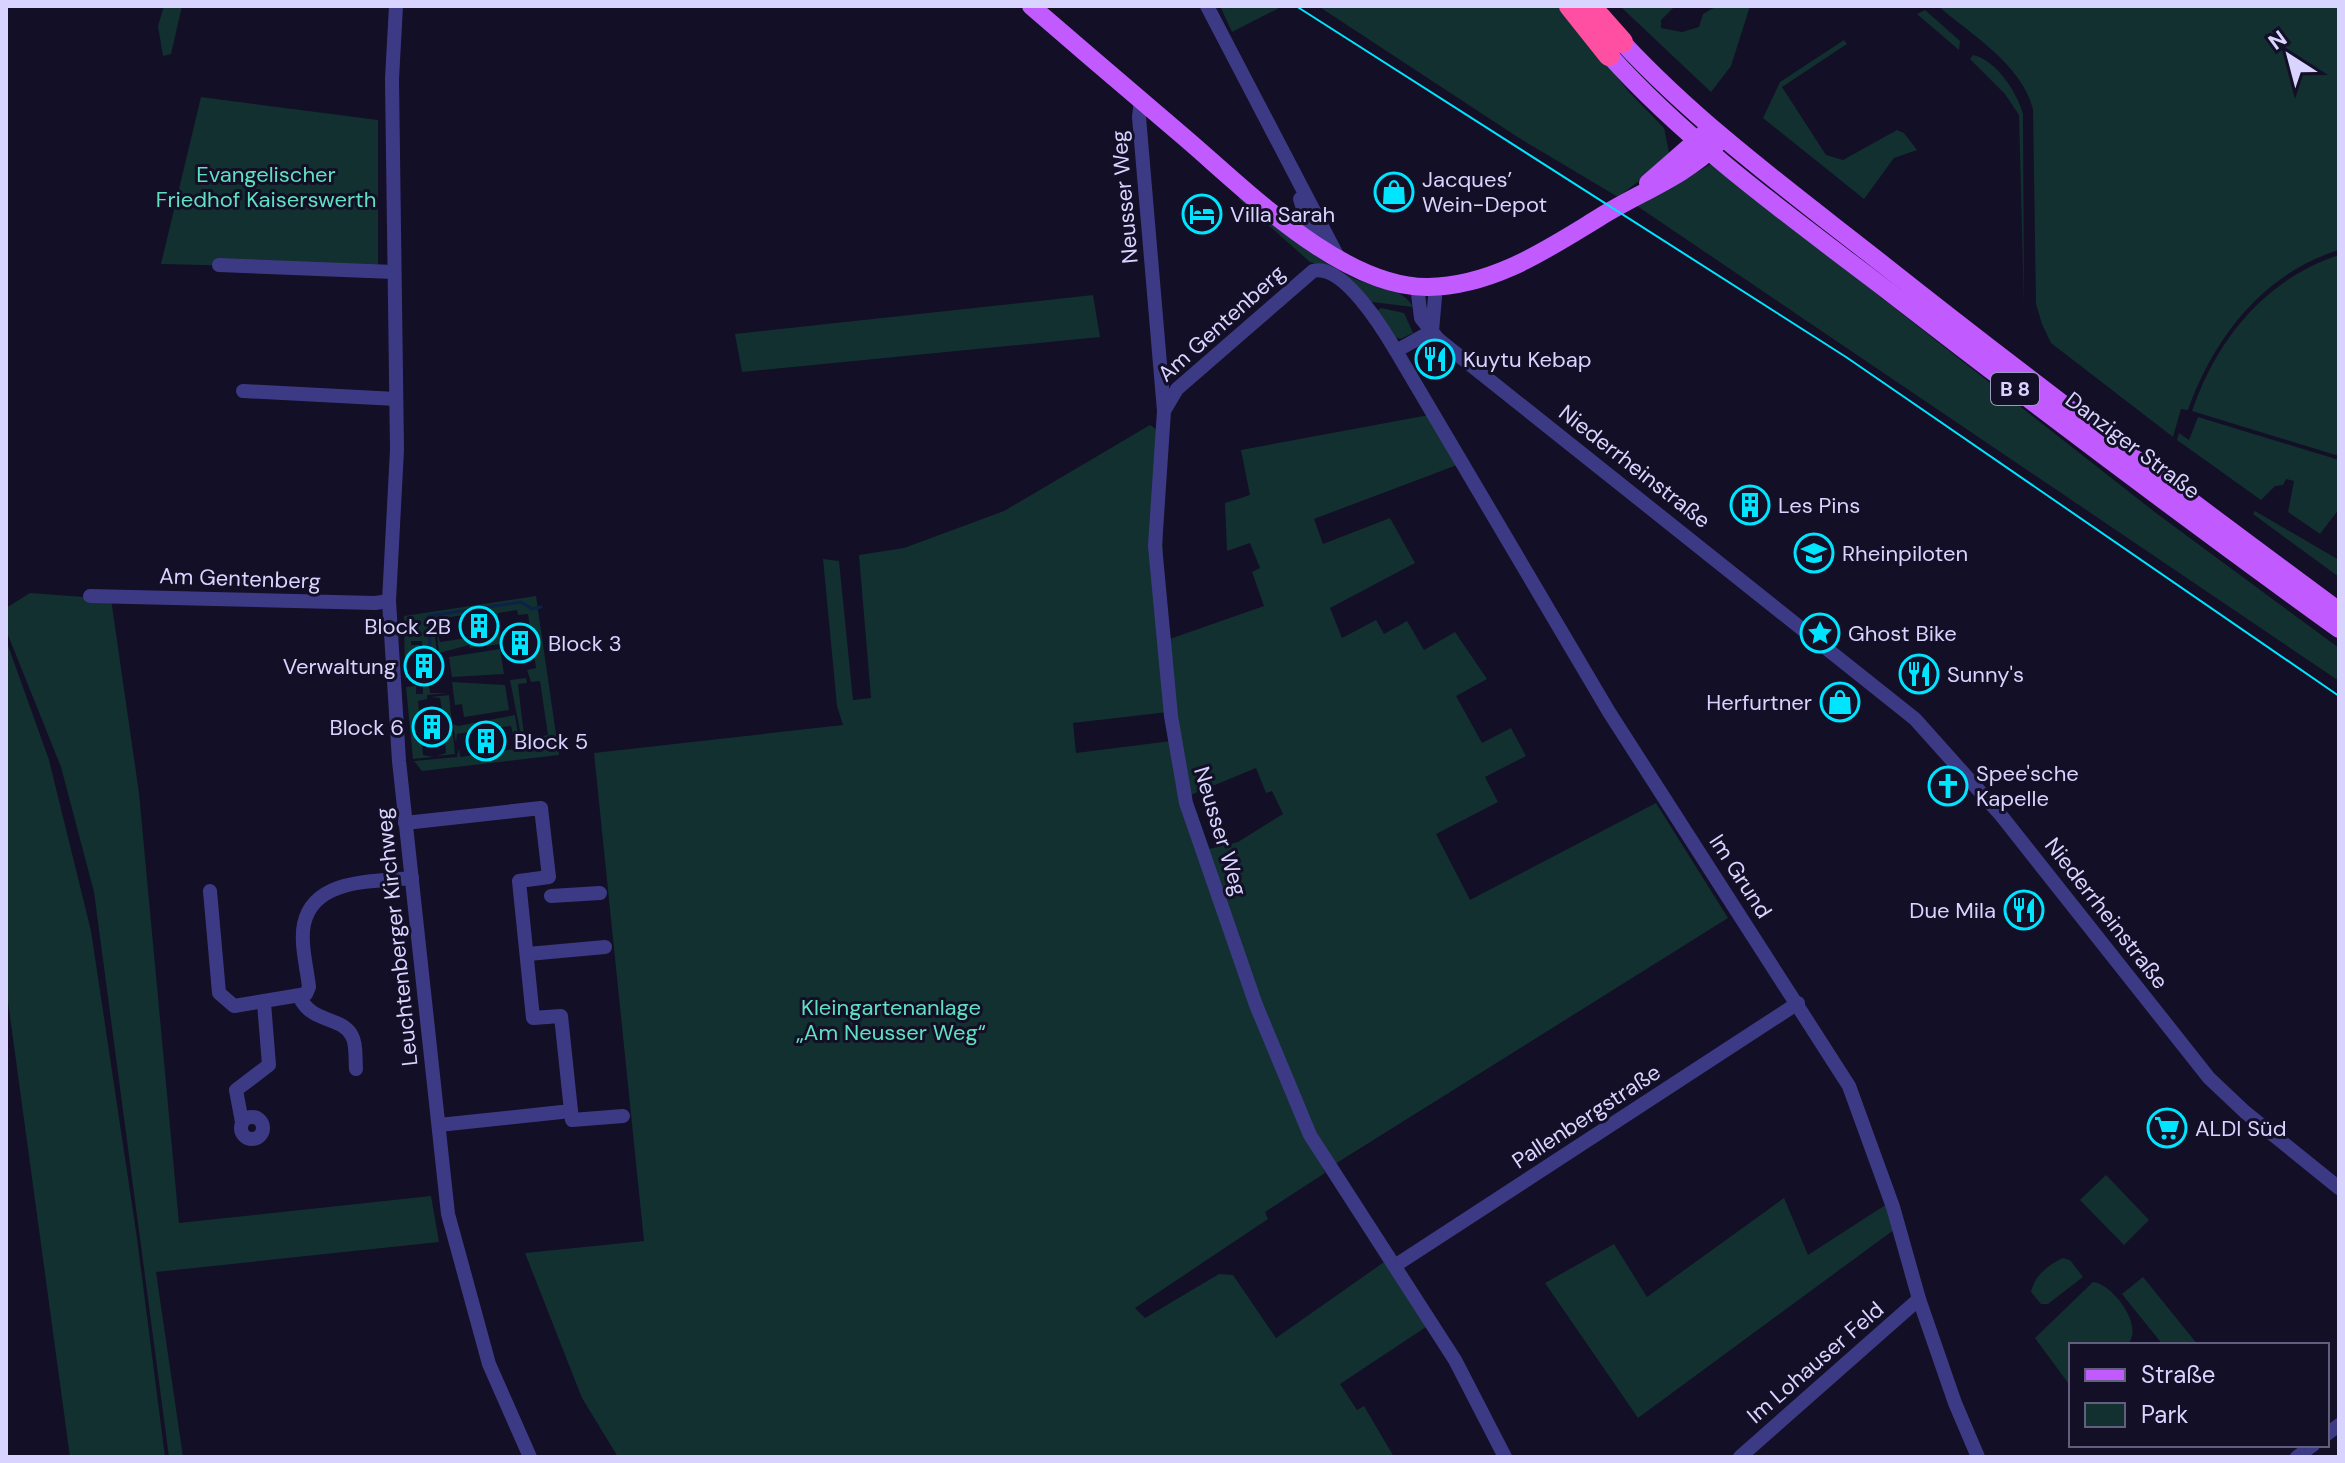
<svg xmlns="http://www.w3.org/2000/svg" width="2345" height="1463" viewBox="0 0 2345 1463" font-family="'DM Sans',sans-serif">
	<rect width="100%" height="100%" fill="#130f26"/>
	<!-- green -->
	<g fill="#12302f">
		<polygon points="164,6 182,6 171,54 163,56 158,26"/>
		<polygon points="1220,6 1283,6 1232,32"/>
		<polygon points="1318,6 1561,6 1629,92 1664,128 1669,152 1660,165 1618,197 1519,138"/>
		<polygon points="1620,6 1675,6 1661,20 1661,28 1682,32 1699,27 1703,14 1717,6 1750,6 1731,66 1711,92"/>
		<path d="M 1938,6 L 2339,6 L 2339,250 C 2263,273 2213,339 2188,410 L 2181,409 L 2173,437 L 2051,343 L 2042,324 L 2036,304 L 2033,109 C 2021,64 1972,35 1938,6 Z"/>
		<polygon points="1925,10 1960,41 1959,50 1917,14"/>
		<polygon points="1844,40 1847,44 1782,87 1826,155 1843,160 1897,130 1904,133 1917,150 1894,158 1864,199 1763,118 1780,82"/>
		<path d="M 1973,55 C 1996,60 2017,92 2023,114 L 2024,307 L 2019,115 L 2005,94 L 1970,59 Z"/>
		<polygon points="201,97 378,120 378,264 373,269 161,264"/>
		<polygon points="1711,164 2156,513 2339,648 2339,681 1637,206"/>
		<path d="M 1241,195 C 1277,224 1312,258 1353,278 C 1372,287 1403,287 1413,307 L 1372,302 L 1322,265 L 1310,262 L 1239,199 Z"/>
		<path d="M 2339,255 L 2339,456 L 2192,411 C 2216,340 2265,279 2339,255 Z"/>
		<polygon points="1093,295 1100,337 742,372 735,334"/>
		<polygon points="1381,308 1404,313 1413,333 1400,339 1393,336 1377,311"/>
		<polygon points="1429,415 1457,465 1314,519 1323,544 1390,518 1415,563 1330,608 1342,638 1376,620 1384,634 1407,621 1424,650 1455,632 1487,679 1456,696 1482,743 1511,728 1526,756 1485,777 1498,802 1436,834 1470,900 1656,803 1728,918 1335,1164 1301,1106 1205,850 1238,842 1283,814 1272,791 1266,793 1256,768 1186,797 1164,641 1264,606 1252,572 1260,568 1250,543 1227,551 1225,503 1250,495 1241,450"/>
		<polygon points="2198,417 2339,460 2339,509 2320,534 2288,512 2294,481 2286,479 2283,485 2275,486 2261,500 2177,440 2179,433 2189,440"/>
		<polygon points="1150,425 1159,431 1168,712 1073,723 1076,753 1171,741 1325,1173 1265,1212 1268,1219 1135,1308 1145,1318 1219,1274 1233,1275 1276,1338 1387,1260 1429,1325 1340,1384 1357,1410 1364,1406 1394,1457 618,1457 582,1398 525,1253 644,1241 594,753 843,725 837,706 823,559 839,561 853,700 871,698 859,555 904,548 1004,511"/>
		<polygon points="2255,511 2339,560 2339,577 2253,514"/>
		<polygon points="30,593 111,599 139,793 179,1223 431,1196 439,1242 156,1272 183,1457 169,1457 94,892 61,767 6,630 6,608"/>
		<polygon points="536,596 559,755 422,771 414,761 457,757 459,748 460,757 515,749 513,739 519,738 520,745 539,742 539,737 548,735 540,681 531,682 527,670 536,668 528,614 518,615 517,610 498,613 498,619 493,620 491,611 437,619 438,628 434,630 437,653 423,653 422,641 411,641 411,645 420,645 420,654 409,655 410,678 405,678 404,616"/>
		<polygon points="499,624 501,644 470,648 469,645 439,653 437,633 440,642 494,634 493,625"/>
		<polygon points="6,640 49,760 91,931 137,1238 165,1457 70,1457 6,987"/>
		<polygon points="500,649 504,674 452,677 449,657"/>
		<path d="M 526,678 L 527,683 L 518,684 C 520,701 522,721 525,739 L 534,740 L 522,741 L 510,680 Z"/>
		<polygon points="452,682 505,685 509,710 464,717 462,704 455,705"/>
		<polygon points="429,685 430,693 448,693 427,695 427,699 418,701 423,755 433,757 413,759 406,687 416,686 416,694 423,694 423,686"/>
		<path d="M 449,695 L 455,754 L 437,756 L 446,753 C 445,736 443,715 440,698 L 431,697 Z"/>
		<path d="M 515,715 L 518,734 L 513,735 L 511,726 C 494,728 474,731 457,734 L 456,743 L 453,724 L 458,726 Z"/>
		<polygon points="2106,1175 2149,1220 2124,1245 2080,1200"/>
		<polygon points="1784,1198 1808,1255 1887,1204 1895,1229 1638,1418 1545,1283 1614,1244 1647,1297"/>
		<path d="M 2063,1258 L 2070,1260 L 2083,1277 L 2048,1304 L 2041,1304 L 2031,1292 C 2034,1276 2049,1264 2063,1258 Z"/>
		<polygon points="2143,1277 2198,1345 2163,1345 2122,1294"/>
		<path d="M 2093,1282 C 2113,1284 2146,1328 2127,1345 L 2071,1345 L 2071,1387 L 2035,1338 Z"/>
	</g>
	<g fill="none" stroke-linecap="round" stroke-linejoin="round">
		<!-- stream -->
		<polyline stroke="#0c2248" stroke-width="3" points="430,650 429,616 521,602 532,609 541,607"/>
		<!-- minor -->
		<g stroke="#3d3a85" stroke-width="14">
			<polyline points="396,6 392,79 397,450 389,601 399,761 448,1214 489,1364 530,1457"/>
			<polyline points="1207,6 1338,257"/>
			<polyline points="1141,100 1139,117 1164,411 1155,546 1171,716 1186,803 1256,1005 1310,1135 1455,1360 1505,1457"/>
			<polyline points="1300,199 1314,241"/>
			<polyline points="219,265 394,272"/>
			<polyline points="1417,286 1421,318 1438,339 1915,719 2000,814 2209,1078 2245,1112 2339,1188"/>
			<polyline points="1396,351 1609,712 1849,1086 1893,1207 1919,1299 1955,1403 1978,1457"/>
			<polyline points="243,391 396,399"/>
			<path d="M 1164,411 L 1177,389 L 1313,271 C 1343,263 1383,329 1396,351 L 1432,331 L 1436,286"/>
			<polyline points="90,596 375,603 389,601"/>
			<polyline points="405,823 541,808 549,877 519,881 533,1018 561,1016 571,1111 439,1125"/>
			<path d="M 210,891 L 219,993 L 234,1006 L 306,994 L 309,987 C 307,968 300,943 304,924 C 314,877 376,882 412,878"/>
			<polyline points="551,896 600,893"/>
			<polyline points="528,954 605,947"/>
			<path d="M 300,998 C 313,1024 342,1016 352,1036 C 357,1045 355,1059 356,1069"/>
			<polyline points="571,1111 572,1120 623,1116"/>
			<circle cx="252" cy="1128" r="11"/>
			<polyline points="242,1122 236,1090 269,1065 264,1003"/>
			<polyline points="1396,1265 1798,1003"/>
			<polyline points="2327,1434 2339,1425"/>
			<polyline points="1740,1457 1919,1299"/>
			<polyline points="2297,1457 2313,1445"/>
		</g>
		<!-- major -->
		<g stroke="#c25bff" stroke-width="18">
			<path d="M 1031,6 C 1082,50 1132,93 1184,137 C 1245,189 1342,288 1428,287 C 1493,286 1546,250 1600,217 C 1640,192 1684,177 1718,143"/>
			<path d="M 1622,42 C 1700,126 1795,195 1885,266 C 2034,384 2186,498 2339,611"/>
			<path d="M 1609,55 C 1692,147 1794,219 1892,294 C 2039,408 2188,520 2339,629"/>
			<polyline points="1648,183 1704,134"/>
		</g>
		<!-- highway -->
		<g stroke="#ff4fa3" stroke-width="22">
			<polyline points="1570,6 1609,55"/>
			<polyline points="1590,6 1622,42"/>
		</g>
		<!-- tram -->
		<polyline stroke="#00e5ff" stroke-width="2" points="1296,6 1846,357 2339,696"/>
	</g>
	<!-- icons -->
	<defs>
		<symbol id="shop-ring" viewBox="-11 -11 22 22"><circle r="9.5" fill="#130f26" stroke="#00e5ff" stroke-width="1.5"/><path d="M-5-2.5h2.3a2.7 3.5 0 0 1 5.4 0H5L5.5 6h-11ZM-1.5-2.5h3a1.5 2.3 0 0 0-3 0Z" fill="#00e5ff"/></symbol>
		<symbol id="hotel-ring" viewBox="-11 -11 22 22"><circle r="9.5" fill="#130f26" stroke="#00e5ff" stroke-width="1.5"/><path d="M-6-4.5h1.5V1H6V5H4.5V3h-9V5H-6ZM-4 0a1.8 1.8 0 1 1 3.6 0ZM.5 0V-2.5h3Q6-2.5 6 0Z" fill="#00e5ff"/></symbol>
		<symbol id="restaurant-ring" viewBox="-11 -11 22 22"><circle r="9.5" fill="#130f26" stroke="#00e5ff" stroke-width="1.5"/><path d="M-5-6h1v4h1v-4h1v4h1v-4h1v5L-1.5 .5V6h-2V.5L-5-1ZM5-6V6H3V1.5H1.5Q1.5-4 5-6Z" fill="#00e5ff"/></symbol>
		<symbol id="building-ring" viewBox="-11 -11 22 22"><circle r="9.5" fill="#130f26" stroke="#00e5ff" stroke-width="1.5"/><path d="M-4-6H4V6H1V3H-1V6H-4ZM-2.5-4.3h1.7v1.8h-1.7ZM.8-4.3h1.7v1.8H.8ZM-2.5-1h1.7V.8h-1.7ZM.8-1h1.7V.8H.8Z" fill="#00e5ff"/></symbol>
		<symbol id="school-ring" viewBox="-11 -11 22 22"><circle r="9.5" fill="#130f26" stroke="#00e5ff" stroke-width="1.5"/><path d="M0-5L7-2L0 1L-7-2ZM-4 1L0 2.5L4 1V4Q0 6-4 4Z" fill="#00e5ff"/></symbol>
		<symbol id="sight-ring" viewBox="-11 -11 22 22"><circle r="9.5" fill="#130f26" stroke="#00e5ff" stroke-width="1.5"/><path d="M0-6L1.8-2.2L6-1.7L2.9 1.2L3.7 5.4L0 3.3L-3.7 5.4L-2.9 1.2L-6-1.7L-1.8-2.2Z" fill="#00e5ff"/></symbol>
		<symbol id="church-ring" viewBox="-11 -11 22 22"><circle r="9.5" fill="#130f26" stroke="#00e5ff" stroke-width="1.5"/><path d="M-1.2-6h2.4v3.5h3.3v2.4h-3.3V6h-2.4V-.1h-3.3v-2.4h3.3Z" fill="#00e5ff"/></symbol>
		<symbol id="supermarket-ring" viewBox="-11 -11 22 22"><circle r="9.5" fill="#130f26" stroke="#00e5ff" stroke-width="1.5"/><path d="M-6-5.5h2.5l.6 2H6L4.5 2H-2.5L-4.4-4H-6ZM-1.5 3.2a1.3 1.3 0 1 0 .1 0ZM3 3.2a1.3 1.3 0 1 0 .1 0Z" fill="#00e5ff"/></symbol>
	</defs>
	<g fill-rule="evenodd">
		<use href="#shop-ring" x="1372" y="170" width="44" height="44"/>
		<use href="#hotel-ring" x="1180" y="192" width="44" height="44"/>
		<use href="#restaurant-ring" x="1413" y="337" width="44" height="44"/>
		<use href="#building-ring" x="1728" y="483" width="44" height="44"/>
		<use href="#school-ring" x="1792" y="531" width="44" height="44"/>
		<use href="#building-ring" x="457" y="604" width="44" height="44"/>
		<use href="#sight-ring" x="1798" y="611" width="44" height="44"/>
		<use href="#building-ring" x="498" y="621" width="44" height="44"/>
		<use href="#building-ring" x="402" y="644" width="44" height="44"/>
		<use href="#restaurant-ring" x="1897" y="652" width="44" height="44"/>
		<use href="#shop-ring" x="1818" y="680" width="44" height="44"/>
		<use href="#building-ring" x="410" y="705" width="44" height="44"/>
		<use href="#building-ring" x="464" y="719" width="44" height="44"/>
		<use href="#church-ring" x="1926" y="764" width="44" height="44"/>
		<use href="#restaurant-ring" x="2002" y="888" width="44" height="44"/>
		<use href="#supermarket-ring" x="2145" y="1106" width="44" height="44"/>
	</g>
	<g text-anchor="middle" stroke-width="6" stroke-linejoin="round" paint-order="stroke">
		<!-- shield labels -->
		<rect fill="#130f26" stroke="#9e99be" stroke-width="2" x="1991" y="373" width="48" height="32" rx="6"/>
		<g font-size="20" font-weight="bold" fill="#d9d4ff">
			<text x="2015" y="396">B 8</text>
		</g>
		<!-- park labels -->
		<g font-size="22" fill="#5fe0c0" stroke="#130f26">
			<text x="266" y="182">Evangelischer<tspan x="266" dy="25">Friedhof Kaiserswerth</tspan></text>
			<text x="891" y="1015">Kleingartenanlage<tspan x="891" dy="25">„Am Neusser Weg“</tspan></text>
		</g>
		<!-- poi labels -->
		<g font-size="22" fill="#d9d4ff" stroke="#130f26" text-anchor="start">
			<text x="1422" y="187">Jacques’<tspan x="1422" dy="25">Wein-Depot</tspan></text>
			<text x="1230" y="222">Villa Sarah</text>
			<text x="1463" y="367">Kuytu Kebap</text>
			<text x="1778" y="513">Les Pins</text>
			<text x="1842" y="561">Rheinpiloten</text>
			<text x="451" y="634" text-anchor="end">Block 2B</text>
			<text x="1848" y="641">Ghost Bike</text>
			<text x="548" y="651">Block 3</text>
			<text x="396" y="674" text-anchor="end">Verwaltung</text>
			<text x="1947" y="682">Sunny's</text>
			<text x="1812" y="710" text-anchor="end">Herfurtner</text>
			<text x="404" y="735" text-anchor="end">Block 6</text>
			<text x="514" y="749">Block 5</text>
			<text x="1976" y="781">Spee'sche<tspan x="1976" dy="25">Kapelle</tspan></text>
			<text x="1996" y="918" text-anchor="end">Due Mila</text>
			<text x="2195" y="1136">ALDI Süd</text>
		</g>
		<!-- street labels -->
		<g font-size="22" fill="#d9d4ff" stroke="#130f26">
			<text transform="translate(1124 197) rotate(-95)" y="8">Neusser Weg</text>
			<text transform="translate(1221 323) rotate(-42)" y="8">Am Gentenberg</text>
			<text transform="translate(2133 445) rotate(37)" y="8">Danziger Straße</text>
			<text transform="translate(1635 466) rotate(38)" y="8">Niederrheinstraße</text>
			<text transform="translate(240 578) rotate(2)" y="8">Am Gentenberg</text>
			<text transform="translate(1221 831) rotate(73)" y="8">Neusser Weg</text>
			<text transform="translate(1741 876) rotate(57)" y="8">Im Grund</text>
			<text transform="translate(2107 913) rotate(52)" y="8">Niederrheinstraße</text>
			<text transform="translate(396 937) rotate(-96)" y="8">Leuchtenberger Kirchweg</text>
			<text transform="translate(1586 1116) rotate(-33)" y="8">Pallenbergstraße</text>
			<text transform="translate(1815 1362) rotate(-41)" y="8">Im Lohauser Feld</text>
		</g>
	</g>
	<!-- border -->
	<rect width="2345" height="1463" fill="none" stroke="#d9d4ff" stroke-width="16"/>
	<!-- legend -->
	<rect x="2069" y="1343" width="260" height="104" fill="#130f26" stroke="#625e7d" stroke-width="2"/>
	<rect x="2085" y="1369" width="40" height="12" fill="#c25bff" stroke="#625e7d" stroke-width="2"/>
	<text x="2141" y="1383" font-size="24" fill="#d9d4ff">Straße</text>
	<rect x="2085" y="1403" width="40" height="24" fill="#12302f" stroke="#625e7d" stroke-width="2"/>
	<text x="2141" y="1423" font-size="24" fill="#d9d4ff">Park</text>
	<!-- north arrow -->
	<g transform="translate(2289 56) rotate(324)" stroke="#130f26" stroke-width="6" paint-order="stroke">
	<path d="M0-6L14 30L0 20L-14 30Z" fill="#d9d4ff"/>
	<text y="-12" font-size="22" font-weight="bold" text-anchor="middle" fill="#d9d4ff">N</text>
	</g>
</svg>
